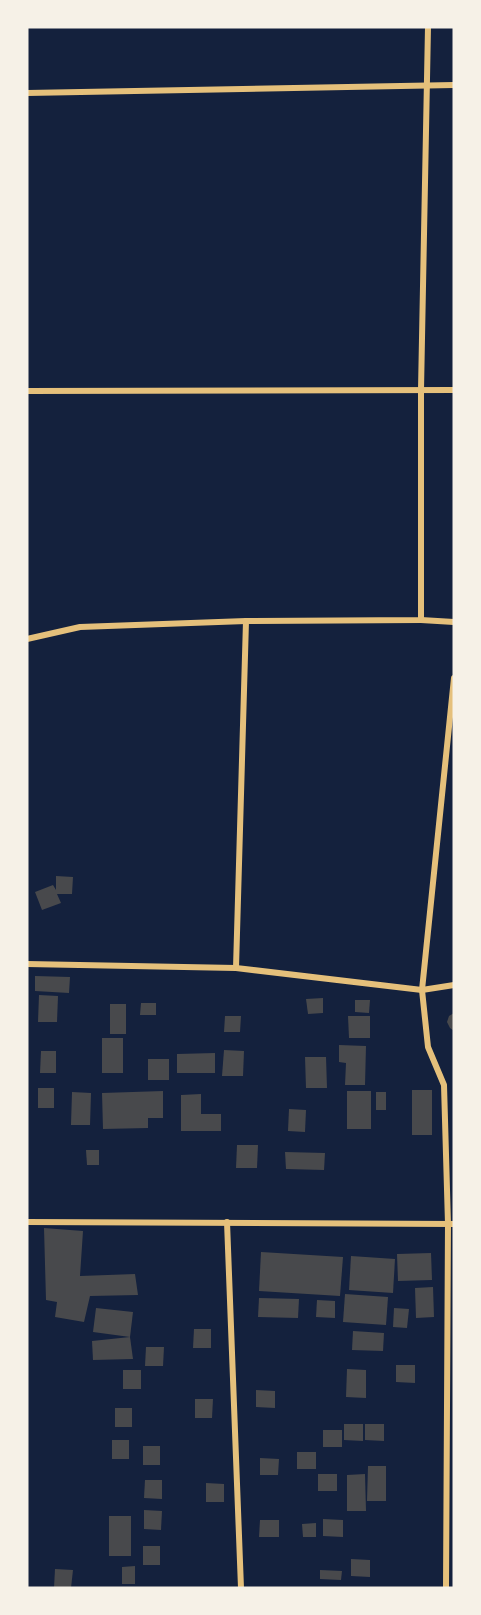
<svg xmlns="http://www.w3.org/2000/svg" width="481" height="1615" viewBox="0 0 481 1615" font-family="Manrope,sans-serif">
	<rect width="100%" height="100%" fill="#14213d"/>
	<!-- building -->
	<g fill="#48494c">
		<polygon points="56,876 73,877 72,894 57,894 61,903 42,910 35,892 53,885 56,890"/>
		<polygon points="35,976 70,977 69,993 35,991"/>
		<polygon points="39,995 58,996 57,1022 38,1022"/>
		<polygon points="323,998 323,1013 308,1014 306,999"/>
		<polygon points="355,1000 370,1000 369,1013 355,1012"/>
		<polygon points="141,1003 156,1003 156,1015 140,1015"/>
		<rect x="110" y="1004" width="16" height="30"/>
		<polygon points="454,1013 454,1031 450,1028 447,1022 449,1016"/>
		<polygon points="225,1016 241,1016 240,1032 224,1032"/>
		<polygon points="348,1016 370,1016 370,1038 349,1038"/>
		<rect x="102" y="1038" width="21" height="35"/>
		<polygon points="339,1045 366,1046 365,1085 345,1085 346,1063 339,1062"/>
		<polygon points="224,1050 244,1051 243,1076 222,1076"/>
		<polygon points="41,1051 56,1051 56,1073 40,1073"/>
		<polygon points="215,1053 215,1073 177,1073 177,1054"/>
		<polygon points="305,1057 326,1057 327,1088 306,1088"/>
		<rect x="148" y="1059" width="21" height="21"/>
		<rect x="38" y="1088" width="16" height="20"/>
		<rect x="412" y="1090" width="20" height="45"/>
		<polygon points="163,1091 163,1118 148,1118 148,1128 103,1129 102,1093"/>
		<rect x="347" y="1091" width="24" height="38"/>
		<polygon points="72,1092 91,1093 90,1125 71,1125"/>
		<rect x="376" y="1092" width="10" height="18"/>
		<polygon points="201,1094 201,1114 221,1114 221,1131 181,1131 181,1095"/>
		<polygon points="289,1109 306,1110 305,1132 288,1131"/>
		<polygon points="237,1145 258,1145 257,1168 236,1168"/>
		<polygon points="86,1150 99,1150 99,1165 87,1165"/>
		<polygon points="285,1152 325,1153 324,1170 286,1169"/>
		<polygon points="44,1228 83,1231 80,1276 135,1274 138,1295 90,1296 84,1322 55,1317 57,1302 46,1300"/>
		<polygon points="261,1252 343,1257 340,1296 259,1291"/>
		<polygon points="431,1253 432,1280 398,1281 397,1254"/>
		<polygon points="351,1256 395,1259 393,1293 349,1290"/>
		<polygon points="433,1287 434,1317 416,1318 415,1288"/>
		<polygon points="345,1294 388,1297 386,1325 343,1322"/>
		<polygon points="259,1298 299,1299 298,1318 258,1317"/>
		<polygon points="317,1300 335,1301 335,1318 316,1317"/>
		<polygon points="96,1308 133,1312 130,1337 93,1332"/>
		<polygon points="394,1308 409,1309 407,1328 393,1327"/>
		<polygon points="194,1329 211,1329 211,1348 193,1348"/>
		<polygon points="353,1331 384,1333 383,1351 352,1350"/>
		<polygon points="130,1337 133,1359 93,1360 92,1341"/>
		<polygon points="146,1347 164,1347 163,1366 145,1366"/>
		<polygon points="396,1365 415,1365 415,1383 396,1382"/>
		<polygon points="347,1369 366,1370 366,1398 346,1397"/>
		<rect x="123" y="1370" width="18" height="19"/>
		<polygon points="256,1390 275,1391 275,1408 256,1407"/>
		<polygon points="195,1399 213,1399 212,1418 195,1418"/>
		<rect x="115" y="1408" width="17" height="19"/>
		<polygon points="344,1424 363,1424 363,1441 344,1440"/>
		<polygon points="365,1424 384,1424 384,1441 365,1440"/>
		<rect x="323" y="1430" width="19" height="17"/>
		<rect x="112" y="1440" width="17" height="19"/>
		<rect x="143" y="1446" width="17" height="19"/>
		<rect x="297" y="1452" width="19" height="17"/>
		<polygon points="260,1458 279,1459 278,1475 260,1475"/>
		<polygon points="368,1466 386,1466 386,1501 367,1501"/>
		<rect x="318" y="1474" width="19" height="17"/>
		<polygon points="365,1474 366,1511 347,1511 347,1475"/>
		<polygon points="145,1480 162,1480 162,1499 144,1498"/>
		<polygon points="206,1483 224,1484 224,1502 206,1502"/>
		<polygon points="144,1510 162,1511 161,1530 144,1529"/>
		<rect x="109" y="1516" width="22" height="40"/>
		<polygon points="323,1519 343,1520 343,1537 323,1536"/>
		<polygon points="260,1520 279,1520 279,1537 259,1537"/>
		<polygon points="316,1523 316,1537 303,1537 302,1524"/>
		<rect x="143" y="1546" width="17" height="19"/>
		<polygon points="351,1559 370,1560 370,1577 351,1576"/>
		<polygon points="135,1566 135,1584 122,1584 122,1567"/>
		<polygon points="55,1569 73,1570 71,1588 54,1588"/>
		<polygon points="320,1570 342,1571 341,1580 320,1579"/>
	</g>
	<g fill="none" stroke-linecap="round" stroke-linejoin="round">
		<!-- minor -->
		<g stroke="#e5c07b" stroke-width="6">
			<polyline points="27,93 454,85"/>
			<polyline points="27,391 454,390"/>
			<polyline points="421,620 454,622"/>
			<polyline points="27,639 80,627 246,621 421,620 421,390 428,27"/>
			<polyline points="27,964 236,968 422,990 454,985"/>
			<polyline points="236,968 246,621"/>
			<polyline points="27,1222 454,1224"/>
			<polyline points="227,1222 241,1588"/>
			<polyline points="446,1588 448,1224 444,1085 428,1047 422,990 454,678"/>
		</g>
	</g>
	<!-- border -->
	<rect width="481" height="1615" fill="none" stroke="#f6f1e7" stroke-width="57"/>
</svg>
